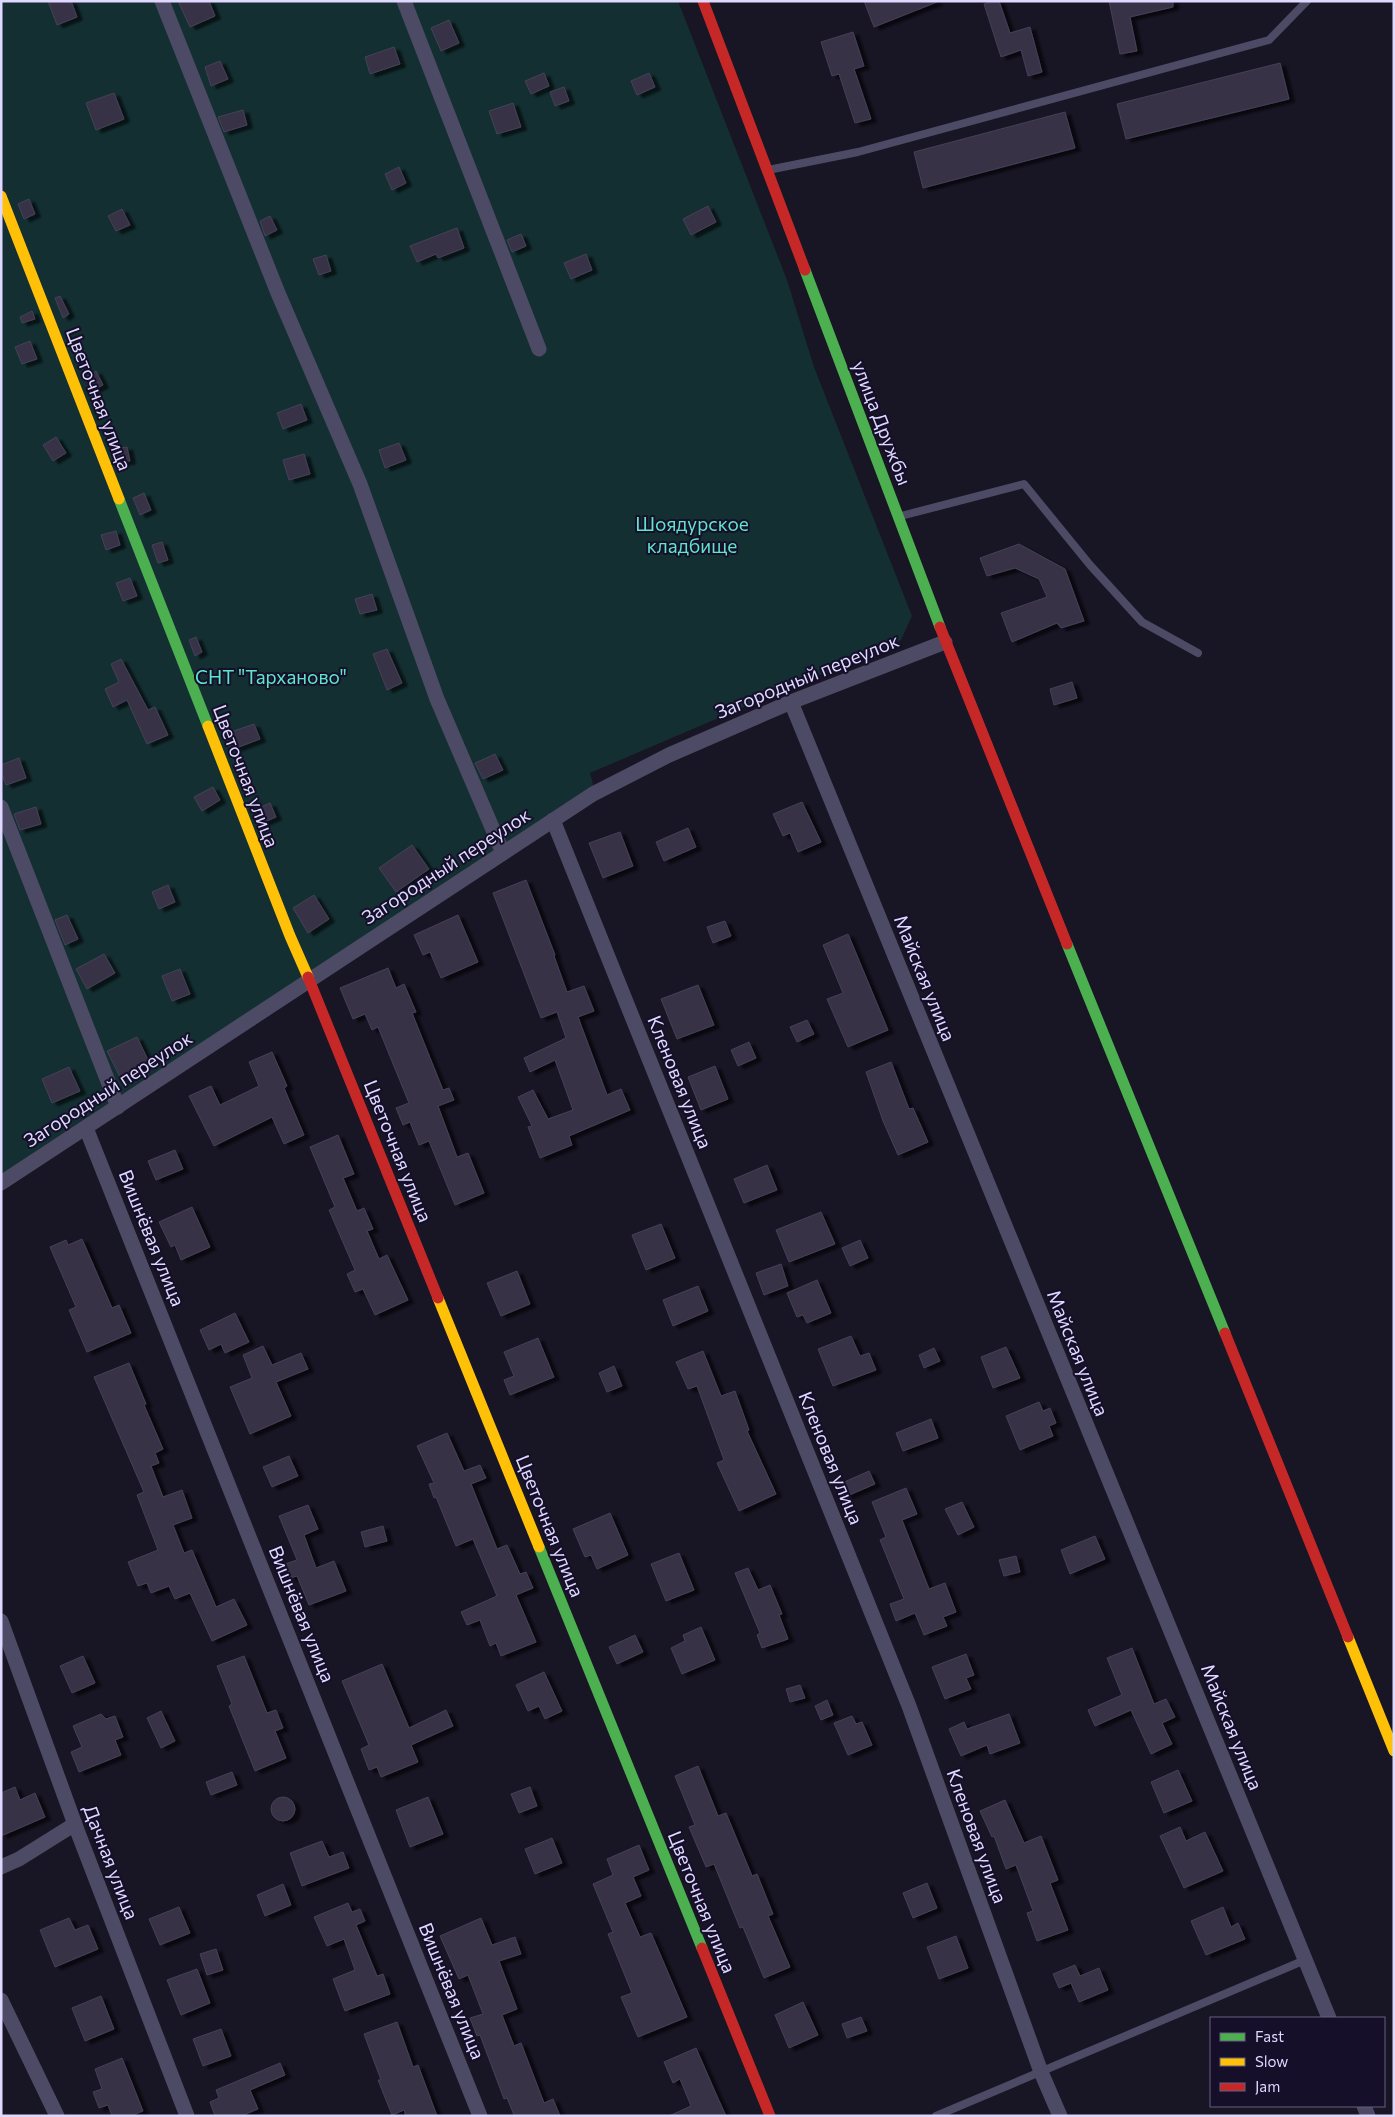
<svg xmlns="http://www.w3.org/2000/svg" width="1395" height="2117" viewBox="0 0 1395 2117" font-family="Commissioner,sans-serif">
	<defs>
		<filter id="shadow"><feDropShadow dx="5.5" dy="3" stdDeviation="1" flood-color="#0009"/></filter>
	</defs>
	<rect width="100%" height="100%" fill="#181524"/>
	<!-- green -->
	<polygon fill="#132f32" points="1,1 678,1 787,280 814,367 912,616 901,640 590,773 594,787 1,1179"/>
	<!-- building -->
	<g fill="#383346" stroke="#454058" filter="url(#shadow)">
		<polygon points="48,1 71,1 77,17 57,25"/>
		<polygon points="178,1 209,1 215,16 190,27"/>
		<polygon points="864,1 937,1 937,2 874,27"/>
		<polygon points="993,1 999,1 1010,33 1030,27 1042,72 1028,76 1021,50 1001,57 984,4"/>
		<polygon points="1109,1 1173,1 1173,7 1130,17 1137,51 1120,54"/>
		<polygon points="449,20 459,43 441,51 431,28"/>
		<polygon points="853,32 864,66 854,69 871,119 855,123 839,74 832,76 821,42"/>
		<polygon points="394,47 400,64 370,74 365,57"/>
		<polygon points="220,61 228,79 211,86 205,67"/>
		<polygon points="1280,63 1289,99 1126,139 1117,104"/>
		<polygon points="544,73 549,86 531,94 525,81"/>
		<polygon points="649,73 655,87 637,95 631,81"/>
		<polygon points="564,87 569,101 555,106 550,92"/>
		<polygon points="114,93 124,119 96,130 86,103"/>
		<polygon points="513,103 521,127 497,134 489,111"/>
		<polygon points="243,110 247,125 224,132 218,117"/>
		<polygon points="1065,112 1075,148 923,188 914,152"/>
		<polygon points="399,167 406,183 392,190 385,174"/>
		<polygon points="29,199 35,214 24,219 18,204"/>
		<polygon points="708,206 716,222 691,235 683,219"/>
		<polygon points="122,209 130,225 116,231 108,216"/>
		<polygon points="270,216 277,230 265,236 260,221"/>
		<polygon points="457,228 464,248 438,258 436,254 417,262 410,246"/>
		<polygon points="521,234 526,246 512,252 507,240"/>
		<polygon points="586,254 592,270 571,279 564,263"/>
		<polygon points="326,255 331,271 319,275 313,259"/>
		<polygon points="60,296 69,314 63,318 55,298"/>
		<polygon points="32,311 35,319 22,323 20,317"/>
		<polygon points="30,341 37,359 22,364 15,347"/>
		<polygon points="96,371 103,385 91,391 86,377"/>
		<polygon points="301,404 307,420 283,429 277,413"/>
		<polygon points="56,437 66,453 53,461 43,445"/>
		<polygon points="399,443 406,460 385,468 379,450"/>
		<polygon points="127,447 130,461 119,463 114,449"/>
		<polygon points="304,454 310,474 289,480 283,460"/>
		<polygon points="144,493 151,510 140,515 133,498"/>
		<polygon points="116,531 120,545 106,550 101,535"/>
		<polygon points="162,542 168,560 158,563 152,545"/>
		<polygon points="1019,544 1065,569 1084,621 1061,628 1057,623 1012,642 1001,613 1047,597 1039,579 1015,568 987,576 980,558"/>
		<polygon points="130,578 137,596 123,601 116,583"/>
		<polygon points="372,594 377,610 360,614 355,599"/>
		<polygon points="196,637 202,652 195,656 189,640"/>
		<polygon points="387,649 402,683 387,690 373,654"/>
		<polygon points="121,659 148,710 155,707 168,735 147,744 127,700 113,707 105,689 119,682 111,664"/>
		<polygon points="1072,682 1077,698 1054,705 1050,689"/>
		<polygon points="254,724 260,739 231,750 225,734"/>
		<polygon points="495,754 503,770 483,779 475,763"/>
		<polygon points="19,758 26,778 6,785 1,772 1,765"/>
		<polygon points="213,787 220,800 202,811 194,797"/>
		<polygon points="802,802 821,842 798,852 790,833 783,836 773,814"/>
		<polygon points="270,803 276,817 260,824 255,810"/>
		<polygon points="36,807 41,824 20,830 14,814"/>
		<polygon points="688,828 696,847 664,861 656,842"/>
		<polygon points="620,832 633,866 603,878 589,843"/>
		<polygon points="412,845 429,869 396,892 379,868"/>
		<polygon points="526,880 555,955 554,956 567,992 584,986 594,1011 578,1017 607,1095 621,1089 630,1110 569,1136 572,1145 540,1158 528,1127 532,1126 518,1097 533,1090 548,1119 573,1110 555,1060 530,1072 524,1058 566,1038 557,1012 541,1018 493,893"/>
		<polygon points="168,885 175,902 159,909 152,892"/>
		<polygon points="314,895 329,919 308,933 293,908"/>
		<polygon points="67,915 78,939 65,945 55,920"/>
		<polygon points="458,915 478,962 441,978 430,952 423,955 414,935"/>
		<polygon points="725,921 731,936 713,943 707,927"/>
		<polygon points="848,934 888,1030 848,1047 827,999 843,993 823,945"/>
		<polygon points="104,954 115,973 87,989 76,969"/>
		<polygon points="388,968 396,988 404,984 416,1012 412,1013 443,1090 449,1088 454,1100 438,1106 457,1157 468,1153 484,1193 455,1205 429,1141 419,1145 410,1122 403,1125 396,1108 409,1103 378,1027 372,1030 365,1014 353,1019 340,988"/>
		<polygon points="180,969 190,994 172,1001 162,976"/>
		<polygon points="698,985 714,1025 677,1039 661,999"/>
		<polygon points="807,1020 814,1034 797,1042 790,1027"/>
		<polygon points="137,1037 149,1062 120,1077 107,1051"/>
		<polygon points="749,1042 756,1058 738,1066 731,1050"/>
		<polygon points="272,1052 287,1086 284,1088 304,1135 284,1144 272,1117 214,1146 189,1096 211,1086 220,1105 259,1086 249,1062"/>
		<polygon points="891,1062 909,1109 913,1108 928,1142 898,1155 883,1121 866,1072"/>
		<polygon points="715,1066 728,1099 701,1110 688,1077"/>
		<polygon points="69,1067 80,1091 52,1103 42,1079"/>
		<polygon points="338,1135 354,1174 343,1178 357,1211 364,1208 373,1229 367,1231 379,1259 387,1255 408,1300 375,1315 363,1289 355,1292 347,1274 355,1270 329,1210 335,1207 310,1147"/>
		<polygon points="175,1150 183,1169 156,1180 148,1161"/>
		<polygon points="767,1165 777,1190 744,1203 734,1179"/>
		<polygon points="192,1207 210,1247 181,1260 175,1245 171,1247 159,1222"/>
		<polygon points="821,1212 835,1244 789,1262 776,1230"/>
		<polygon points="661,1224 675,1258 646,1270 632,1235"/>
		<polygon points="82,1239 112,1308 119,1305 131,1333 87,1352 69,1310 76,1307 50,1247 66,1240 68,1245"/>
		<polygon points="860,1240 868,1258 850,1266 842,1248"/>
		<polygon points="781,1264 788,1286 764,1295 756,1273"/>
		<polygon points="517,1271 530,1304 501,1316 487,1283"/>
		<polygon points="817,1280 831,1313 807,1323 803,1315 797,1317 787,1293"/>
		<polygon points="698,1286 708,1311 673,1326 663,1300"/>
		<polygon points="235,1313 249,1342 225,1353 221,1344 209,1350 200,1330"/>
		<polygon points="851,1336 860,1356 869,1353 876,1370 833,1386 818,1349"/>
		<polygon points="538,1338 554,1377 510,1395 504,1380 514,1376 504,1352"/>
		<polygon points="263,1346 272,1365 301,1353 308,1369 276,1382 291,1416 250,1434 230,1387 252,1378 243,1355"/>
		<polygon points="1006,1347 1020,1378 993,1388 981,1357"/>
		<polygon points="934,1348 940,1361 924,1368 919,1355"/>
		<polygon points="703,1351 721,1396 735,1391 749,1430 747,1431 776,1494 739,1511 717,1463 724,1460 697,1386 688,1389 676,1362"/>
		<polygon points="129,1363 146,1404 144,1405 163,1449 155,1453 159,1463 151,1466 163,1497 182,1490 192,1518 173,1525 184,1553 192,1550 216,1607 234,1599 247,1625 212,1641 190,1593 175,1599 169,1586 151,1593 147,1583 138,1586 128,1562 158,1550 137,1495 144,1492 94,1377"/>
		<polygon points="614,1366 622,1386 607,1392 599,1373"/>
		<polygon points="1039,1402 1043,1411 1050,1408 1056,1423 1049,1426 1053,1436 1020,1450 1006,1416"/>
		<polygon points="931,1419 938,1438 903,1451 896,1433"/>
		<polygon points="447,1433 464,1471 480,1465 486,1478 471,1484 497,1549 507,1545 520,1574 526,1572 533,1588 516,1595 536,1642 501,1656 496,1643 490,1646 480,1620 467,1625 461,1612 497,1596 473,1539 456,1546 436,1497 434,1498 429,1484 434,1483 417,1446"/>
		<polygon points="289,1456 298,1476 272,1487 263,1467"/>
		<polygon points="869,1471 875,1484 847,1496 842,1483"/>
		<polygon points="906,1488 917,1514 902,1520 929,1589 945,1583 956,1612 943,1617 947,1626 924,1635 915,1613 896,1621 890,1604 904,1599 880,1540 886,1537 872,1502"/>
		<polygon points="962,1502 974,1527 958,1535 945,1509"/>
		<polygon points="308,1505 318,1529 304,1535 316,1568 334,1561 346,1591 309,1605 297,1576 290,1578 285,1564 297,1560 279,1516"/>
		<polygon points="610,1513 628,1555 597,1569 591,1555 585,1557 573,1529"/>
		<polygon points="383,1526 387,1541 365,1547 361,1532"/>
		<polygon points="1095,1536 1105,1559 1070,1574 1061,1550"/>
		<polygon points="679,1553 694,1590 666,1601 651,1564"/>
		<polygon points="1016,1556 1020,1572 1004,1576 999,1560"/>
		<polygon points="748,1568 758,1590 770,1585 782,1614 779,1615 788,1639 762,1648 757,1635 760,1633 735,1573"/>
		<polygon points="701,1627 715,1660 682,1674 671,1648 685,1641 683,1635"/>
		<polygon points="635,1635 643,1652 617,1664 609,1647"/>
		<polygon points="1132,1648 1154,1704 1166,1699 1175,1717 1162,1723 1172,1744 1151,1754 1131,1710 1095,1726 1088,1710 1122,1695 1107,1658"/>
		<polygon points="966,1654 974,1675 966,1678 971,1689 945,1699 932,1667"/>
		<polygon points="83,1656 95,1683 72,1693 60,1666"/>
		<polygon points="244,1656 267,1713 276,1710 283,1728 275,1731 286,1758 255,1771 229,1706 232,1704 217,1666"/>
		<polygon points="382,1664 409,1728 446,1710 453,1726 411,1745 418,1762 381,1777 377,1767 369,1770 361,1749 369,1745 342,1681"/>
		<polygon points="544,1672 562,1711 545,1719 539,1706 528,1711 516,1685"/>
		<polygon points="800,1685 805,1698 790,1702 786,1689"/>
		<polygon points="827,1700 833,1715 821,1720 815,1706"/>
		<polygon points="161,1711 175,1741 161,1748 147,1718"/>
		<polygon points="101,1714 106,1719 115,1716 123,1737 115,1740 121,1755 79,1772 71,1752 82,1747 73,1726"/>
		<polygon points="1009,1714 1020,1743 990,1754 987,1745 961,1756 949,1729 964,1722 967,1729"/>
		<polygon points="852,1716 856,1724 862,1722 872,1745 848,1755 834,1723"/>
		<polygon points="698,1766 718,1816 726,1813 752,1876 757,1874 773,1914 768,1916 790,1967 764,1978 743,1927 740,1928 714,1864 706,1867 689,1827 695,1825 675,1776"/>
		<polygon points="1178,1770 1192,1801 1164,1813 1151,1782"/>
		<polygon points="232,1772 237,1785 211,1795 206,1782"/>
		<polygon points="15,1787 20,1800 35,1793 45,1817 1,1836 1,1793"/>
		<polygon points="530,1787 537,1806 519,1813 511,1794"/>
		<polygon points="428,1797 443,1834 410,1847 396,1810"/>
		<circle cx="283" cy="1809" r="12"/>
		<polygon points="1005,1800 1024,1843 1041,1836 1058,1880 1050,1883 1068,1930 1037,1941 1027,1913 1033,1911 1016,1865 1006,1869 994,1836 992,1837 980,1811"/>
		<polygon points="1180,1827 1186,1841 1205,1832 1223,1871 1184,1888 1160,1836"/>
		<polygon points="552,1838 562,1863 535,1874 525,1849"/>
		<polygon points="322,1841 329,1857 343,1852 349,1868 302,1886 290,1853"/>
		<polygon points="639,1845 649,1870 633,1877 641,1896 625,1903 640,1937 651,1933 687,2017 638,2037 621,1997 632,1993 608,1934 613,1932 593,1884 613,1875 607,1859"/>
		<polygon points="927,1883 937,1908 913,1918 903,1893"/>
		<polygon points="283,1884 291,1905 265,1916 257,1895"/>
		<polygon points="348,1903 352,1912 360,1909 365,1921 356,1925 377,1976 383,1974 390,1994 345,2011 333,1979 355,1970 344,1939 327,1946 314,1917"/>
		<polygon points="179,1907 190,1933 160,1945 149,1919"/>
		<polygon points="1223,1907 1231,1927 1238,1923 1245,1939 1206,1955 1191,1921"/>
		<polygon points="69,1918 75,1930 88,1925 98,1949 55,1967 40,1930"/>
		<polygon points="481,1918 492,1945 515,1937 521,1954 499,1961 517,2009 502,2015 514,2046 521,2043 544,2103 553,2099 560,2116 513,2116 514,2115 507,2098 504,2099 480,2035 477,2036 470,2018 483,2014 468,1975 459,1979 440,1936"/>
		<polygon points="956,1936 968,1968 939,1979 927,1947"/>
		<polygon points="216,1949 223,1970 207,1975 200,1954"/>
		<polygon points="1075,1965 1080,1976 1099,1968 1108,1990 1079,2002 1071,1983 1059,1988 1053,1974"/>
		<polygon points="197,1969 210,2003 181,2015 167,1980"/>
		<polygon points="101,1996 114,2029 85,2041 72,2008"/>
		<polygon points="803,2002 818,2035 789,2048 775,2015"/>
		<polygon points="861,2017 867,2031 847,2038 842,2024"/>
		<polygon points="397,2022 413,2067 418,2065 437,2116 406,2116 404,2110 392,2115 378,2080 381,2080 364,2034"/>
		<polygon points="221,2029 231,2056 203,2066 193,2039"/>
		<polygon points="696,2048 716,2094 726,2116 669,2116 691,2106 680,2079 673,2083 664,2062"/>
		<polygon points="122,2058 143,2111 130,2116 112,2116 108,2105 99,2108 93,2092 102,2089 95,2069"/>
		<polygon points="280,2063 285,2075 250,2090 258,2109 241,2116 215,2116 210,2102 219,2098 216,2090"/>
	</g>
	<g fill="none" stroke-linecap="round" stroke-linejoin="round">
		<!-- lane -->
		<g stroke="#4d4a65" stroke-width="8">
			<polyline points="768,170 858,152 1269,40 1307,1"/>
			<polyline points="901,516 1024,484 1090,565 1142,622 1198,653"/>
			<polyline points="936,2116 1305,1960"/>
		</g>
		<!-- street -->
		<g stroke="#4d4a65" stroke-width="15">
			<polyline points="162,1 278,293 360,484 437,699 503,853"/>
			<polyline points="404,1 539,349"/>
			<polyline points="791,702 1329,2018"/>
			<polyline points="1,807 118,1107"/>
			<polyline points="553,820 909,1706 1041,2072 1060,2116"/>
			<polyline points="86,1128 480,2116"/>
			<polyline points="1,1183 593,794 669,755 791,702 945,642"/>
			<polyline points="1,1621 77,1830 187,2116"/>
			<polyline points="1,1867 19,1859 75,1824"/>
			<polyline points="1,2000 57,2116"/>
			<polyline points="1364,2106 1368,2116"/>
		</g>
		<!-- fast -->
		<g stroke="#4caf50" stroke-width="11">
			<polyline points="805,270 940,627"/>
			<polyline points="119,499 208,726"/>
			<polyline points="1067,944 1225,1333"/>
			<polyline points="539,1547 702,1948"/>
		</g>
		<!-- slow -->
		<g stroke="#ffc107" stroke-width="11">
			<polyline points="1,196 119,499"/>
			<polyline points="208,726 290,936 308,977"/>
			<polyline points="438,1298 539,1547"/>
			<polyline points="1348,1637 1394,1751"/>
		</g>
		<!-- jam -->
		<g stroke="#c62828" stroke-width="11">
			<polyline points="703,1 805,270"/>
			<polyline points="940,627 1067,944"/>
			<polyline points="308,977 438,1298"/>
			<polyline points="1225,1333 1348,1637"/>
			<polyline points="702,1948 770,2116"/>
		</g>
	</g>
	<g text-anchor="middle" stroke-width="4" stroke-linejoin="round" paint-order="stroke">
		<!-- street labels -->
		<g font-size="19" fill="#dfd8ff" stroke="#150f2a">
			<text transform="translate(99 399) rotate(69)" y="7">Цветочная улица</text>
			<text transform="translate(882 423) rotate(69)" y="7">улица Дружбы</text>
			<text transform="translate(807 676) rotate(-22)" y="7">Загородный переулок</text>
			<text transform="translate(246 776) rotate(69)" y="7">Цветочная улица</text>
			<text transform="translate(446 866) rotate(-33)" y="7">Загородный переулок</text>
			<text transform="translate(925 978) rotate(68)" y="7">Майская улица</text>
			<text transform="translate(680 1082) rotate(68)" y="7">Кленовая улица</text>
			<text transform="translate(108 1089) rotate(-33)" y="7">Загородный переулок</text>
			<text transform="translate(398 1151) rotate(68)" y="7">Цветочная улица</text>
			<text transform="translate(152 1238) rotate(68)" y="7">Вишнёвая улица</text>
			<text transform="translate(1078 1353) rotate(68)" y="7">Майская улица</text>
			<text transform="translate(831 1458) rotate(68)" y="7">Кленовая улица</text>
			<text transform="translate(550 1526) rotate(68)" y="7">Цветочная улица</text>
			<text transform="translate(302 1614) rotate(68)" y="7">Вишнёвая улица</text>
			<text transform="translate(1232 1727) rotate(68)" y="7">Майская улица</text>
			<text transform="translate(977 1836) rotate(70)" y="7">Кленовая улица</text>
			<text transform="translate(111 1862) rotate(69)" y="7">Дачная улица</text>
			<text transform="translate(702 1902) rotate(68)" y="7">Цветочная улица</text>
			<text transform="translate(452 1991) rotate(68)" y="7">Вишнёвая улица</text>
		</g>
		<!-- park labels -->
		<g font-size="19" fill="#5ee5cb" stroke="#150f2a">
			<text x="692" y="531">Шоядурское<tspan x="692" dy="22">кладбище</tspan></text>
			<text x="271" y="684">СНТ "Тарханово"</text>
		</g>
	</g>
	<!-- border -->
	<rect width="1395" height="2117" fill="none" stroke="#dfd8ff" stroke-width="5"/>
	<!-- legend -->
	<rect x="1210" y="2017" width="175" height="90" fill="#150f2a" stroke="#665f7f"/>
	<rect x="1220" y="2033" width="25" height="8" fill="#4caf50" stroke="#665f7f"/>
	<text x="1255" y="2042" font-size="15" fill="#dfd8ff">Fast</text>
	<rect x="1220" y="2058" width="25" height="8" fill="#ffc107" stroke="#665f7f"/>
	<text x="1255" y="2067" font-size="15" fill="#dfd8ff">Slow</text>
	<rect x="1220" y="2083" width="25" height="8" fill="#c62828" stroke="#665f7f"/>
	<text x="1255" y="2092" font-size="15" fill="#dfd8ff">Jam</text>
</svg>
